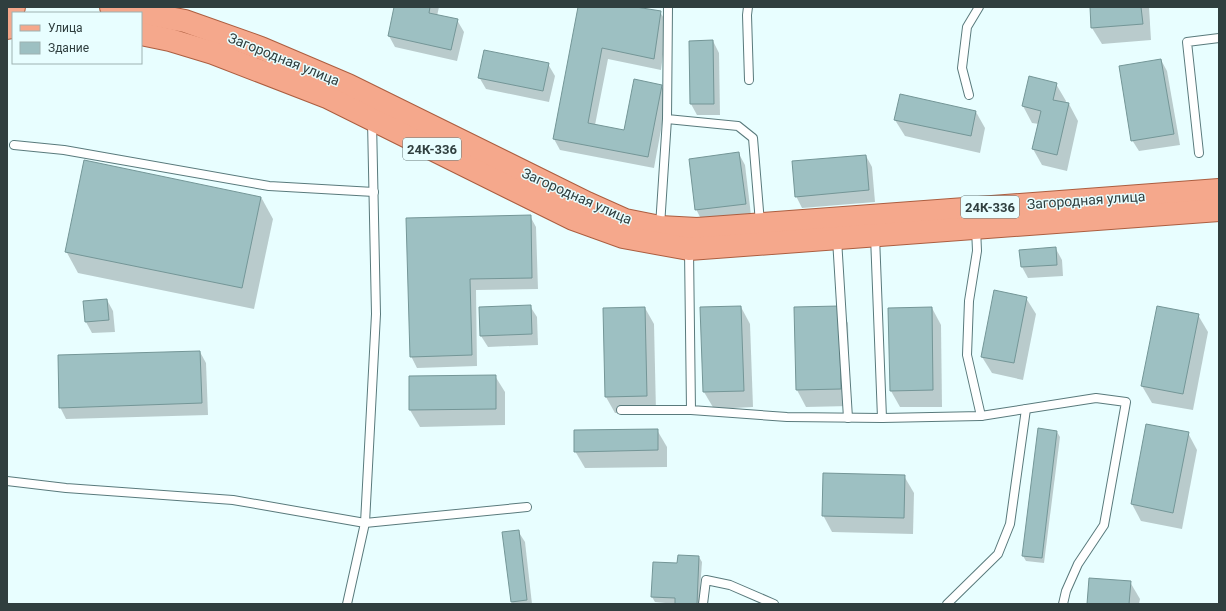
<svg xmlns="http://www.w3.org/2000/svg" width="1226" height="611" viewBox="0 0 1226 611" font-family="Roboto,sans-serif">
	<rect width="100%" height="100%" fill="#e8feff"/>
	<!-- shadow -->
	<g fill="#0003">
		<polygon points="395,7 439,7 437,16 457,20 464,32 457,61 395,47 389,36"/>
		<polygon points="579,7 629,7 660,12 667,23 661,70 608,59 595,125 625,131 661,85 667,97 654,168 560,150 554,139"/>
		<polygon points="1091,7 1149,7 1151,40 1102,44 1092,28"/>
		<polygon points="713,41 719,53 720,115 697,115 691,104 690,42"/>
		<polygon points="1161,60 1167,71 1180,145 1139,151 1132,140"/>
		<polygon points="548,64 555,76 549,102 486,89 479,77"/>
		<polygon points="1029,78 1056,84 1066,101 1065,104 1069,104 1078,121 1067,171 1042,165 1033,149 1039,124 1032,123 1023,106"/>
		<polygon points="976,112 985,128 980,153 905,136 895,120"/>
		<polygon points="739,154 745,165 751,215 702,221 696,209"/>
		<polygon points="866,156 872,167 875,202 802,208 796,196"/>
		<polygon points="261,197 273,219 254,309 78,273 66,251"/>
		<polygon points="530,216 536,227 538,289 476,290 477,366 417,368 411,356 407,219"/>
		<polygon points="1056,249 1062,260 1063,276 1028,278 1022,267 1020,251"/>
		<polygon points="1026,298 1036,314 1023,380 992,373 982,357"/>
		<polygon points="107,300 113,311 115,332 92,333 86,322 84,302"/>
		<polygon points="530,306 537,317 538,345 488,347 481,336 480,308"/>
		<polygon points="741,307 750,324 753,407 714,409 704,392"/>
		<polygon points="838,307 848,323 850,406 806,407 797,390 795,308"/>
		<polygon points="645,308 654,324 656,412 615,413 606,397"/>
		<polygon points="932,308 941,325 942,407 900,407 891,391"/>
		<polygon points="1198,315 1208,332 1193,410 1152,403 1142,386"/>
		<polygon points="200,352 206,363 208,415 66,419 60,407"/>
		<polygon points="495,376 505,392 505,425 420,427 410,410 410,377"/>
		<polygon points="1147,425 1188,433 1197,450 1182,529 1141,521 1132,504"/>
		<polygon points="657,430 667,447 667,467 585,468 575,451"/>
		<polygon points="1057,432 1060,437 1044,563 1026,561 1023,556"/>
		<polygon points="904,476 914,493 913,534 832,532 823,515"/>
		<polygon points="518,531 525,542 532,604 513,604 512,602"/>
		<polygon points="699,557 702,562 699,604 676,604 655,602 652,597 678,564"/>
		<polygon points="1130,582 1140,599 1139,604 1088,604"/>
	</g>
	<!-- building -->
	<g fill="#9dc0c2" stroke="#749697">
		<polygon points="394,7 430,7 429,13 458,19 451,50 388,36"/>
		<polygon points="578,7 636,7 661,11 654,59 602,48 588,123 624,130 634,79 662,85 648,157 553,139"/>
		<polygon points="1090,7 1141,7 1143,24 1091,28"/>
		<polygon points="713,40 714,104 690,104 689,41"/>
		<polygon points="484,50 549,63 543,91 478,78"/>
		<polygon points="1161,59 1174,134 1131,141 1119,66"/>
		<polygon points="1029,76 1057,83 1053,100 1069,103 1057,155 1032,149 1041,111 1022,106"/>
		<polygon points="900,94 976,111 971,136 894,120"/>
		<polygon points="739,152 746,204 695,210 689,159"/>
		<polygon points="866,155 869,190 795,197 792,161"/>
		<polygon points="84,160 261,197 242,288 65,252"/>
		<polygon points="531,215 532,278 470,279 472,355 410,357 406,218"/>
		<polygon points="1056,247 1057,265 1021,267 1019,250"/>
		<polygon points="994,290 1027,297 1014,363 981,357"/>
		<polygon points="107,299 109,320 85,322 83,301"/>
		<polygon points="531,305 532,334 480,336 479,307"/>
		<polygon points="741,306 744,391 703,392 700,307"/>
		<polygon points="839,306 841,389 796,390 794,307"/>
		<polygon points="1157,306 1199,314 1183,394 1141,386"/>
		<polygon points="645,307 647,396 605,397 603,308"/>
		<polygon points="932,307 933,390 890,391 888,308"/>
		<polygon points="200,351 202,403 59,408 58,355"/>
		<polygon points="496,375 496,409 409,410 409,376"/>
		<polygon points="1146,424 1189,432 1173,513 1131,504"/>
		<polygon points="1038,428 1057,431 1042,558 1022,556"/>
		<polygon points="658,429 658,450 574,452 574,430"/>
		<polygon points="823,473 905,475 904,518 822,516"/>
		<polygon points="519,530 527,600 511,602 502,532"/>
		<polygon points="678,555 699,556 697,604 675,604 675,598 651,597 653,562 677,563"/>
		<polygon points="1089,578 1131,581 1129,604 1087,604"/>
	</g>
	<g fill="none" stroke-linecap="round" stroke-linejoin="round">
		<defs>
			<g id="lane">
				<polyline points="668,7 667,119 738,126 753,138 760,223"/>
				<polyline points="748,7 747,15 749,80"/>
				<polyline points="969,95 962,68 967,27 979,7"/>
				<polyline points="14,145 64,150 269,186 374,192"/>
				<polyline points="1199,153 1187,42 1219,38"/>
				<polyline points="660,226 667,119"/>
				<polyline points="875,236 882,418"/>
				<polyline points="837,239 848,418"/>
				<polyline points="689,250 691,410 787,417 882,418 981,416 967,355 969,301 977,251 976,228"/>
				<polyline points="621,410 691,410"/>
				<polyline points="981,416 1096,398 1126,402 1104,525 1078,564 1066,591 1063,604"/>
				<polyline points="7,481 66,488 233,500 365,523 527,507"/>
				<polyline points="347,604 365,523 376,314 372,121"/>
				<polyline points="703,604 706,580 730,585 774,604"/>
				<polyline points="947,604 998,554 1010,524 1026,409"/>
			</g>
			<g id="primary">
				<polyline points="111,7 185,21 261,48 348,85 587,203 625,220 660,227 697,229 1219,190"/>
				<polyline points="7,8 14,7"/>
				<polyline points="7,28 13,27"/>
				<polyline points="141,34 170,40 213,53 327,97 573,219 623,237 689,249 1219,210"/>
			</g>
		</defs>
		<!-- lane casing -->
		<use href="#lane" stroke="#597a7c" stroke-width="10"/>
		<!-- primary casing -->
		<use href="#primary" stroke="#ac5e40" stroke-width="24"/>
		<!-- lane -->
		<use href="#lane" stroke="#fff" stroke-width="8"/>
		<!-- primary -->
		<use href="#primary" stroke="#f5a88c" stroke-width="22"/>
	</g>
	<g text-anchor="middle" stroke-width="3" stroke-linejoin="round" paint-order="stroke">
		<!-- shield labels -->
		<g fill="#e8feff" stroke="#677879" stroke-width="1">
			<rect x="403" y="138" width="58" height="22" rx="3"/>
			<rect x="961" y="196" width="58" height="22" rx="3"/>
		</g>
		<g font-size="13" font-weight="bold" fill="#303f3f">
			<text x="432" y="154">24К-336</text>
			<text x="990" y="212">24К-336</text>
		</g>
		<!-- street labels -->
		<g font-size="14" fill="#303f3f" stroke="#e8feff">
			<text transform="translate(284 59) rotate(22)" y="5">Загородная улица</text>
			<text transform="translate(577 196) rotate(24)" y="5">Загородная улица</text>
			<text transform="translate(1086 200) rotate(-4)" y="5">Загородная улица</text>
		</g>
	</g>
	<!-- border -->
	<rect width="1226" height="611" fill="none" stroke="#303f3f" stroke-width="16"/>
	<!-- legend -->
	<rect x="12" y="12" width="130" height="52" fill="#e8feff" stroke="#9eb2b2"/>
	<rect x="20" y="25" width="20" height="6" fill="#f5a88c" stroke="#9eb2b2"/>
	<text x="48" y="32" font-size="12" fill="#303f3f">Улица</text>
	<rect x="20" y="42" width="20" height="12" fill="#9dc0c2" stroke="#9eb2b2"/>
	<text x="48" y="52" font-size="12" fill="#303f3f">Здание</text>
</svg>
